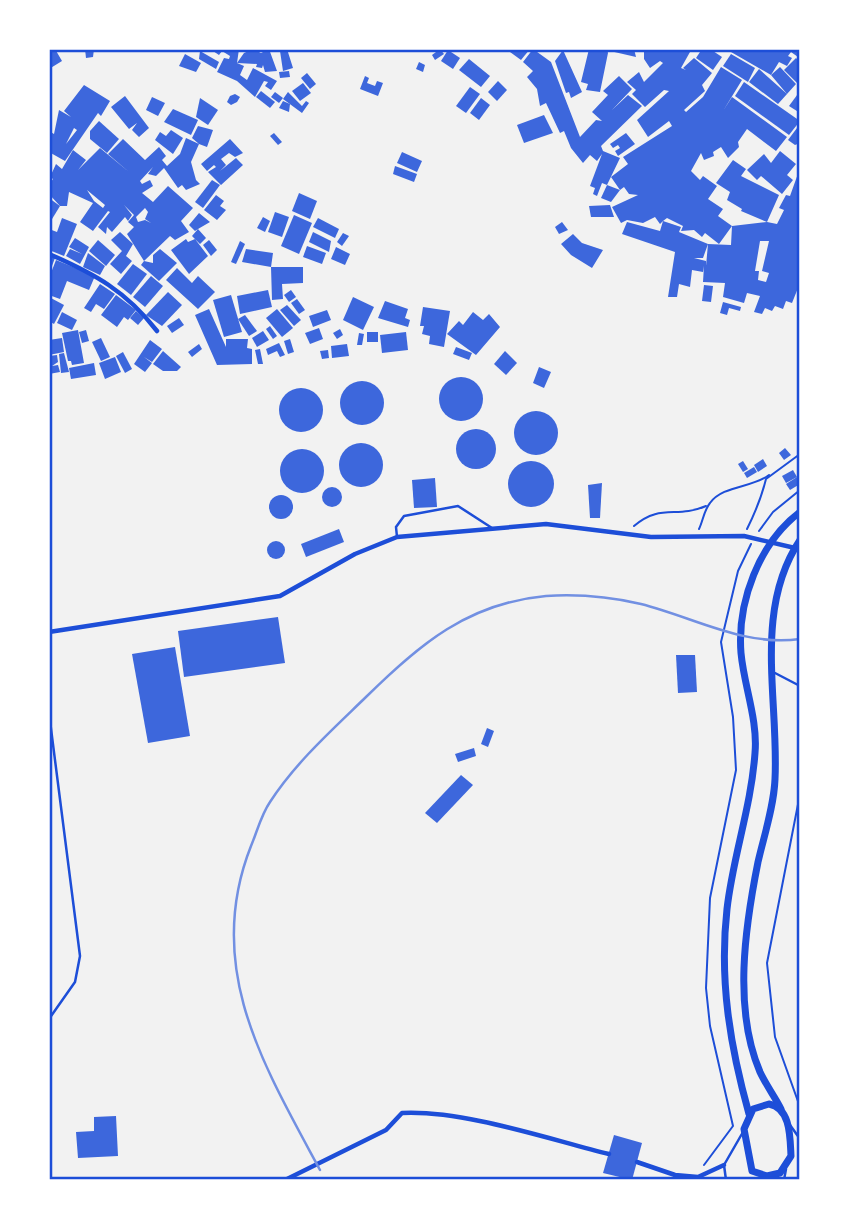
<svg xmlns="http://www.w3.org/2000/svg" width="849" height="1229" viewBox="0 0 849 1229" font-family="Karla,sans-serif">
	<rect width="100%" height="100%" fill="#f2f2f2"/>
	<!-- building -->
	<g fill="#3d67dc" fill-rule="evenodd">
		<polygon points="49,49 55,49 62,61 49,69"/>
		<polygon points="85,49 94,49 93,57 86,58"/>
		<polygon points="210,49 239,49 237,63 244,53 253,49 261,53 269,49 277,71 265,72 263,65 262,68 256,67 257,64 237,63 244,66 240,75 247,80 253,68 277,81 271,90 265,86 268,82 264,81 255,97 237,81 217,72 224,58 229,59 230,56 222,51 219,55"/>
		<polygon points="276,49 287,49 293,68 283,71 280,51"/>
		<polygon points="440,49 444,54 435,60 432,55"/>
		<polygon points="512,49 530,49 521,60 510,52"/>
		<polygon points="533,49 551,62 580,137 596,120 602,121 592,112 608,95 603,91 619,76 632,89 612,110 628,95 642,106 601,146 603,151 620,158 607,185 602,183 597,196 593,194 595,188 590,186 602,154 597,161 590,155 583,163 571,148 564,131 560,133 546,103 540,106 537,89 527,77 533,71 523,62"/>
		<polygon points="589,49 607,49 608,53 600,92 586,90 588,84 581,82"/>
		<polygon points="611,49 634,49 636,57 610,51"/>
		<path d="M 644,49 L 700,49 L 690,52 L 681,68 L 686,70 L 683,68 L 694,58 L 712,73 L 702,85 L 705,91 L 684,110 L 686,112 L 703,97 L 721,67 L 742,80 L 723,111 L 732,97 L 787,137 L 776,151 L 747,129 L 738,142 L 739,147 L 728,158 L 721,147 L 713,152 L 714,156 L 704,160 L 701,153 L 691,171 L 700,180 L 703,176 L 717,186 L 708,199 L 723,209 L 718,216 L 732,226 L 719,244 L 705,233 L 702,237 L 694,230 L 681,231 L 683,226 L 667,218 L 663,221 L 681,227 L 679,232 L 708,244 L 703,258 L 694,258 L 706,261 L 706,266 L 708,244 L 731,245 L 732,226 L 767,222 L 741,211 L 742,209 L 727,200 L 730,192 L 716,183 L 733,160 L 746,169 L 741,176 L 779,195 L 767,222 L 777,224 L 784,210 L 779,208 L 786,195 L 790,196 L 800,168 L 800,283 L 792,303 L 786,301 L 783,309 L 775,306 L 772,311 L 765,308 L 762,314 L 754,312 L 760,296 L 747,293 L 744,303 L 723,297 L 725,283 L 703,282 L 704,266 L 703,272 L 692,270 L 690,287 L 679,284 L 677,297 L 668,297 L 675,252 L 622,234 L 627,222 L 660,231 L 663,221 L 660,224 L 655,217 L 643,223 L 627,220 L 621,223 L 612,207 L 638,195 L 629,194 L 624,187 L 620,190 L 611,177 L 628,164 L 623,157 L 672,126 L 669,121 L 648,137 L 637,120 L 669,91 L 664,90 L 645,107 L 632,94 L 636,90 L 627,82 L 639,72 L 644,82 L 663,63 L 660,61 L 650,68 L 644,59 ZM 760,241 L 769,241 L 762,271 L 769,273 L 766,282 L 758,280 L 759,271 L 755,271 Z"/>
		<polygon points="702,49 710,49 722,57 713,70 696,58"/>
		<polygon points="733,49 800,49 800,54 798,57 791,52 788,56 792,58 787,66 779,62 771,75 731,52"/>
		<polygon points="448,50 460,58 453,69 441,61"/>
		<polygon points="563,50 582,92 571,98 569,92 566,93 555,61"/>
		<polygon points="200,51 219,62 216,69 199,59"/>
		<polygon points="185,54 201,63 196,72 179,66"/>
		<polygon points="731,54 755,68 748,82 723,66"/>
		<polygon points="796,58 800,62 800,86 784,70"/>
		<polygon points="469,59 490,76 481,87 459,70"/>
		<polygon points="419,62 425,65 423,72 416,69"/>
		<polygon points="780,67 796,84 778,104 749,82 759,69 787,94 771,75"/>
		<polygon points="289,71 290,77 280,78 279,72"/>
		<polygon points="307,73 316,84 310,89 301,78"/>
		<polygon points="365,76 369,78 367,83 375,86 377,81 383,83 378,96 360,89"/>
		<polygon points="498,81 507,90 497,101 488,92"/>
		<polygon points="744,82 800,121 789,135 735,96"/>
		<polygon points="303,83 311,93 300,101 292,91"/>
		<path d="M 84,85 L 110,101 L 101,116 L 98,113 L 65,161 L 49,152 L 49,131 L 54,134 L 59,110 L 71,117 L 64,111 ZM 74,128 L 77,130 L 66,144 Z"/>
		<polygon points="470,87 480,94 466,113 456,106"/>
		<polygon points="261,91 275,102 270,108 256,97"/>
		<polygon points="800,91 800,113 789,106"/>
		<polygon points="275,92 283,98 279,103 271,97"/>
		<polygon points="288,92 302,106 306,101 309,103 302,113 283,99"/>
		<polygon points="235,94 240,97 237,102 231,105 227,102 230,96"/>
		<polygon points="125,96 149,128 139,137 132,130 137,123 129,129 111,107"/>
		<polygon points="152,97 165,103 158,116 146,110"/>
		<polygon points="200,98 218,110 208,125 196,117"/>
		<polygon points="481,98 490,105 479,120 470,113"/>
		<polygon points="283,101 290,104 289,112 279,108"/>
		<polygon points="173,109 198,120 191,135 164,122"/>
		<polygon points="544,115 553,133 524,143 517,125"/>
		<polygon points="99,121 119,139 107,153 90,139 90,131"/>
		<polygon points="800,124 800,143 795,145 788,140"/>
		<path d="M 198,126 L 213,130 L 207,147 L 199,144 L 191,162 L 196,180 L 200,184 L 186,190 L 182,185 L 178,188 L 164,168 L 156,176 L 148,174 L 153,167 L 140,181 L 142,184 L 150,180 L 153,186 L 142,193 L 153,202 L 168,186 L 193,208 L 181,221 L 189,232 L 175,240 L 170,236 L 144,261 L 127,234 L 134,227 L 128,222 L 134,215 L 124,205 L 132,215 L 128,221 L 125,217 L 112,232 L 107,227 L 106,234 L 98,227 L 110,212 L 108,211 L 93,231 L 80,222 L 93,203 L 69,192 L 67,206 L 60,206 L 49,194 L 49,185 L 53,179 L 50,177 L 56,164 L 62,169 L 73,150 L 86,160 L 78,170 L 100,148 L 129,172 L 108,154 L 123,139 L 145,160 L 159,147 L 166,156 L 162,160 L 167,166 L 180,154 L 186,138 L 199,144 L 192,138 ZM 87,190 L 105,205 L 103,208 L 94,201 ZM 145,208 L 148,212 L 145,219 L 151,223 L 145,220 L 138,222 L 136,217 Z"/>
		<polygon points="171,130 183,138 173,154 155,140 160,132 166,136"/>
		<polygon points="274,133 282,142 278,145 270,136"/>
		<polygon points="626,133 635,144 618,156 615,151 620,148 618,145 613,148 610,144"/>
		<polygon points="230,139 243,153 235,157 229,153 221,159 226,165 220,171 236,158 243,165 221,185 208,172 216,167 214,165 207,171 201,164"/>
		<polygon points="780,151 796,164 787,175 793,180 782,194 761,176 757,180 747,170 764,154 771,163"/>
		<polygon points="402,152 422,161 417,172 397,163"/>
		<polygon points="395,166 417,174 414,182 393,174"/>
		<polygon points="212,180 220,185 203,208 195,202"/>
		<polygon points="607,185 620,190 611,202 601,198"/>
		<polygon points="299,193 317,201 310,219 292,211"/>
		<polygon points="216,195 224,201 220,206 226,210 217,220 204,210"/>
		<polygon points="49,198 60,206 49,224"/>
		<polygon points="610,205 614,217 591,217 589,206"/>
		<polygon points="275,212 289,217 282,237 268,232"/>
		<polygon points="199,213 210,222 198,229 206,238 200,244 195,239 208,256 189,274 171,250 186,239 188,242 195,239 192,236 198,229 195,231 189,225"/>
		<polygon points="294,215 312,223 299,254 281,246"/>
		<polygon points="263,217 270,221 265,232 257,228"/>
		<polygon points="62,218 77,224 64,256 49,250 49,229 57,232"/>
		<polygon points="318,218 339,229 335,238 313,227"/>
		<polygon points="562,222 568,230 559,234 555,227"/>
		<polygon points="120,232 133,244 126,256 132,261 121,274 110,264 122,251 111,240"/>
		<polygon points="313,232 331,241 329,252 309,242"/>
		<polygon points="343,233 349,236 342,246 337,242"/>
		<polygon points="573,234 582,243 603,250 592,268 571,255 561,244"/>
		<polygon points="75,238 89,247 80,264 66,256 70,249 82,254 69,247"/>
		<polygon points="98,240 115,255 106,266 89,251"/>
		<polygon points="209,240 217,250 211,256 203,245"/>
		<polygon points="240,241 245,244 236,264 231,262"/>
		<polygon points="307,246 326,253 322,264 303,257"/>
		<polygon points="336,247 350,254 345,265 331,259"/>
		<polygon points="160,249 177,263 159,281 141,265 144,261 153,263 153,255"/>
		<polygon points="246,249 273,253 271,267 242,262"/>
		<polygon points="88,253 105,266 100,275 83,267"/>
		<polygon points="49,256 55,258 49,274"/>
		<polygon points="56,260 95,276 89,290 67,281 60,299 49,295 49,278"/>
		<polygon points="133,264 147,274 131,295 117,284"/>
		<polygon points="271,267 303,267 303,283 282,284 283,299 272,300"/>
		<polygon points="177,268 192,283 198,276 215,292 198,309 166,280"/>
		<polygon points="151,276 163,286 145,307 133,297"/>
		<polygon points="100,284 115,294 104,309 96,304 91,312 84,308"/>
		<polygon points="704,285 713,286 711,302 702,301"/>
		<polygon points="268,290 272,307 240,314 237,296"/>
		<polygon points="291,290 296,297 289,302 284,295"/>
		<polygon points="168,292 182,305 162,326 146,315"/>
		<polygon points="116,295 136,310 128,320 124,317 117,327 101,315"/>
		<polygon points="231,295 242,332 224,337 213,300"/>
		<polygon points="49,297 64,305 54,324 49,321"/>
		<polygon points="353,297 374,307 363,330 343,320"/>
		<polygon points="297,299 305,310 299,314 291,303"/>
		<polygon points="385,301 408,309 405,318 410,320 408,327 378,318"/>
		<polygon points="723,302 741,307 740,311 729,308 727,315 720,313"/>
		<polygon points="287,305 301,320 294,326 280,310"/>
		<polygon points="423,307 450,311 444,347 429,344 430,336 422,334 424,326 420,326"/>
		<polygon points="209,309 226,347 226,339 248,339 247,348 252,349 252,364 217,365 195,315"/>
		<polygon points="277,309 293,328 282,337 266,318"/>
		<polygon points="327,310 331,320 313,327 309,316"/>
		<polygon points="136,311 144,318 138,325 130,318"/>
		<polygon points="62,312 77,320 72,330 57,323"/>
		<polygon points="473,312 483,320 489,314 500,327 476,355 447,334 459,321 463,325"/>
		<polygon points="245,315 257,331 249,336 238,319"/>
		<polygon points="179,318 184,325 172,333 167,326"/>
		<polygon points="270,326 277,336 273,339 266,329"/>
		<polygon points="319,328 323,339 310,344 305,333"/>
		<polygon points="340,329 343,335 337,339 333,333"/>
		<polygon points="78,330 84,363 72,365 71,361 68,361 62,333"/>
		<polygon points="86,330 89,341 82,343 79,332"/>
		<polygon points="263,331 269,340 257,347 252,338"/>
		<rect x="367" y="332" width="11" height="10"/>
		<polygon points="406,332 408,350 382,353 380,335"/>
		<polygon points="359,333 364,334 362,345 357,345"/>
		<polygon points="62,338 64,352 49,355 49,340"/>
		<polygon points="101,338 110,357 101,361 92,342"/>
		<polygon points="290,339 294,352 288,354 284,341"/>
		<polygon points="150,340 162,349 152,362 144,357 152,363 145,372 134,364"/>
		<polygon points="279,343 285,355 280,357 277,351 268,355 266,349"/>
		<polygon points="199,344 202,349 192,357 188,352"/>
		<polygon points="347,344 349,356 332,358 331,346"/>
		<polygon points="456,347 472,353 469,360 453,354"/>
		<polygon points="260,349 263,364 258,364 255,350"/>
		<polygon points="328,350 329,358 322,359 320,351"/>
		<polygon points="163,351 181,367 177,371 163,371 153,364"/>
		<polygon points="505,351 517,363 506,375 494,364"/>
		<polygon points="123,352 132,369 125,373 116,356"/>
		<polygon points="64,353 69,372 61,373 59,354"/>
		<polygon points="57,355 58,362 52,366 58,365 60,372 49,374 49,356"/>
		<polygon points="115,357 121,372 105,379 99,363"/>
		<polygon points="94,363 96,375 71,379 69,368"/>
		<polygon points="539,367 551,372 544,388 533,383"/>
		<circle cx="461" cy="399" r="22"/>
		<circle cx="362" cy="403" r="22"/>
		<circle cx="301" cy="410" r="22"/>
		<circle cx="536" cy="433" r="22"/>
		<circle cx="476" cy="449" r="20"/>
		<circle cx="361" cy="465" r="22"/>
		<polygon points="785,448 791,455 784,460 779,453"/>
		<circle cx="302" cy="471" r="22"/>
		<polygon points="763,459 767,466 758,472 754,465"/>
		<polygon points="743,461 748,469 743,472 738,464"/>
		<circle cx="531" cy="484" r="23"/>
		<polygon points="754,467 757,472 747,478 744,473"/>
		<polygon points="793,470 797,477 786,483 782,476"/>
		<polygon points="797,477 800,484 790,490 786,484"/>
		<polygon points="435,478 437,507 414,508 412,480"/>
		<polygon points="602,483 600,518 590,518 588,485"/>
		<circle cx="332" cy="497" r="10"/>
		<circle cx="281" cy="507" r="12"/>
		<polygon points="339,529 344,542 306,557 301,544"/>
		<circle cx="276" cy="550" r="9"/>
		<polygon points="278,617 285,663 184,677 178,631"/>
		<polygon points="175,647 190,736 148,743 132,654"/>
		<polygon points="676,655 695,655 697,692 678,693"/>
		<polygon points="487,728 494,731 488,747 481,744"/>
		<polygon points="474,748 476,756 458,762 455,754"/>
		<polygon points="461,775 473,785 437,823 425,813"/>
		<polygon points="116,1116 118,1156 78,1158 76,1132 94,1131 94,1117"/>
		<polygon points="614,1135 642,1143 632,1180 603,1173"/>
	</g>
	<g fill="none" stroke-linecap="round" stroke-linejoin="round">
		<!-- path -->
		<g stroke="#1d4ed8" stroke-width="2">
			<path d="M 634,526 C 661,503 676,519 706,506"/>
			<path d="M 699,529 C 703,521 704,510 710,503 C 723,485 753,488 769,475"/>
			<path d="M 747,529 C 755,513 762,495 766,479 L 800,454"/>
			<polyline points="759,531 773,512 800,490"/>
			<polyline points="800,794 767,963 775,1037 800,1107"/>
			<polyline points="704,1165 733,1126 710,1026 706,988 710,898 736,770 733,717 721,642 738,571 751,544"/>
		</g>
		<!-- service -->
		<g stroke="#1d4ed8" stroke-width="2.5">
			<polyline points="397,537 396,527 404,516 458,506 492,528"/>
			<polyline points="775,673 800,686"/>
			<polyline points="49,713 80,956 75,982 49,1019"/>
			<polyline points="790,1125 800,1139"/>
			<polyline points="726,1180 724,1165 743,1132"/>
			<polyline points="784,1180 786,1169"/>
		</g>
		<!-- minor -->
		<g stroke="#1d4ed8" stroke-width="4.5">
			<path d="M 49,254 C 95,274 126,291 157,331"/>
			<polyline points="49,632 280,596 355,554 397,537 546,524 651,537 744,536 795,548"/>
			<polyline points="637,1162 675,1175 698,1177 724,1165"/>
			<path d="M 285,1180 L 386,1130 L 402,1113 C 464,1110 548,1139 609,1154"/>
		</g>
		<!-- secondary -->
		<g stroke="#1d4ed8" stroke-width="7">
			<path d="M 769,1104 C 791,1108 790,1138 791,1156 L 780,1173 L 767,1176 L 752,1171 L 744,1129 L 753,1109 Z"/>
			<path d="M 781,1109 C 775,1097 766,1085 760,1072 C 733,1009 745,927 758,862 C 764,836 774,806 775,779 C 779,700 753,610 800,540"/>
			<path d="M 749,1114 C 730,1046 719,980 727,909 C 733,856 751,808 755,753 C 758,720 744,686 741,653 C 737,602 759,543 800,512"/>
		</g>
		<!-- rail -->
		<path stroke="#7290e2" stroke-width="2.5" d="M 320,1170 C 264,1066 203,967 251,846 C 257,832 261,815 270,802 C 296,762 332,730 366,697 C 420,644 468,603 546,596 C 577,594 611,597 641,604 C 693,617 744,647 800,639"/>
	</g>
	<!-- border -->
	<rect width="849" height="1229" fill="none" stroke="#ffffff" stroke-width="102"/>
	<rect x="51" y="51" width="747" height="1127" fill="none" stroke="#1d4ed8" stroke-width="2.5"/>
</svg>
